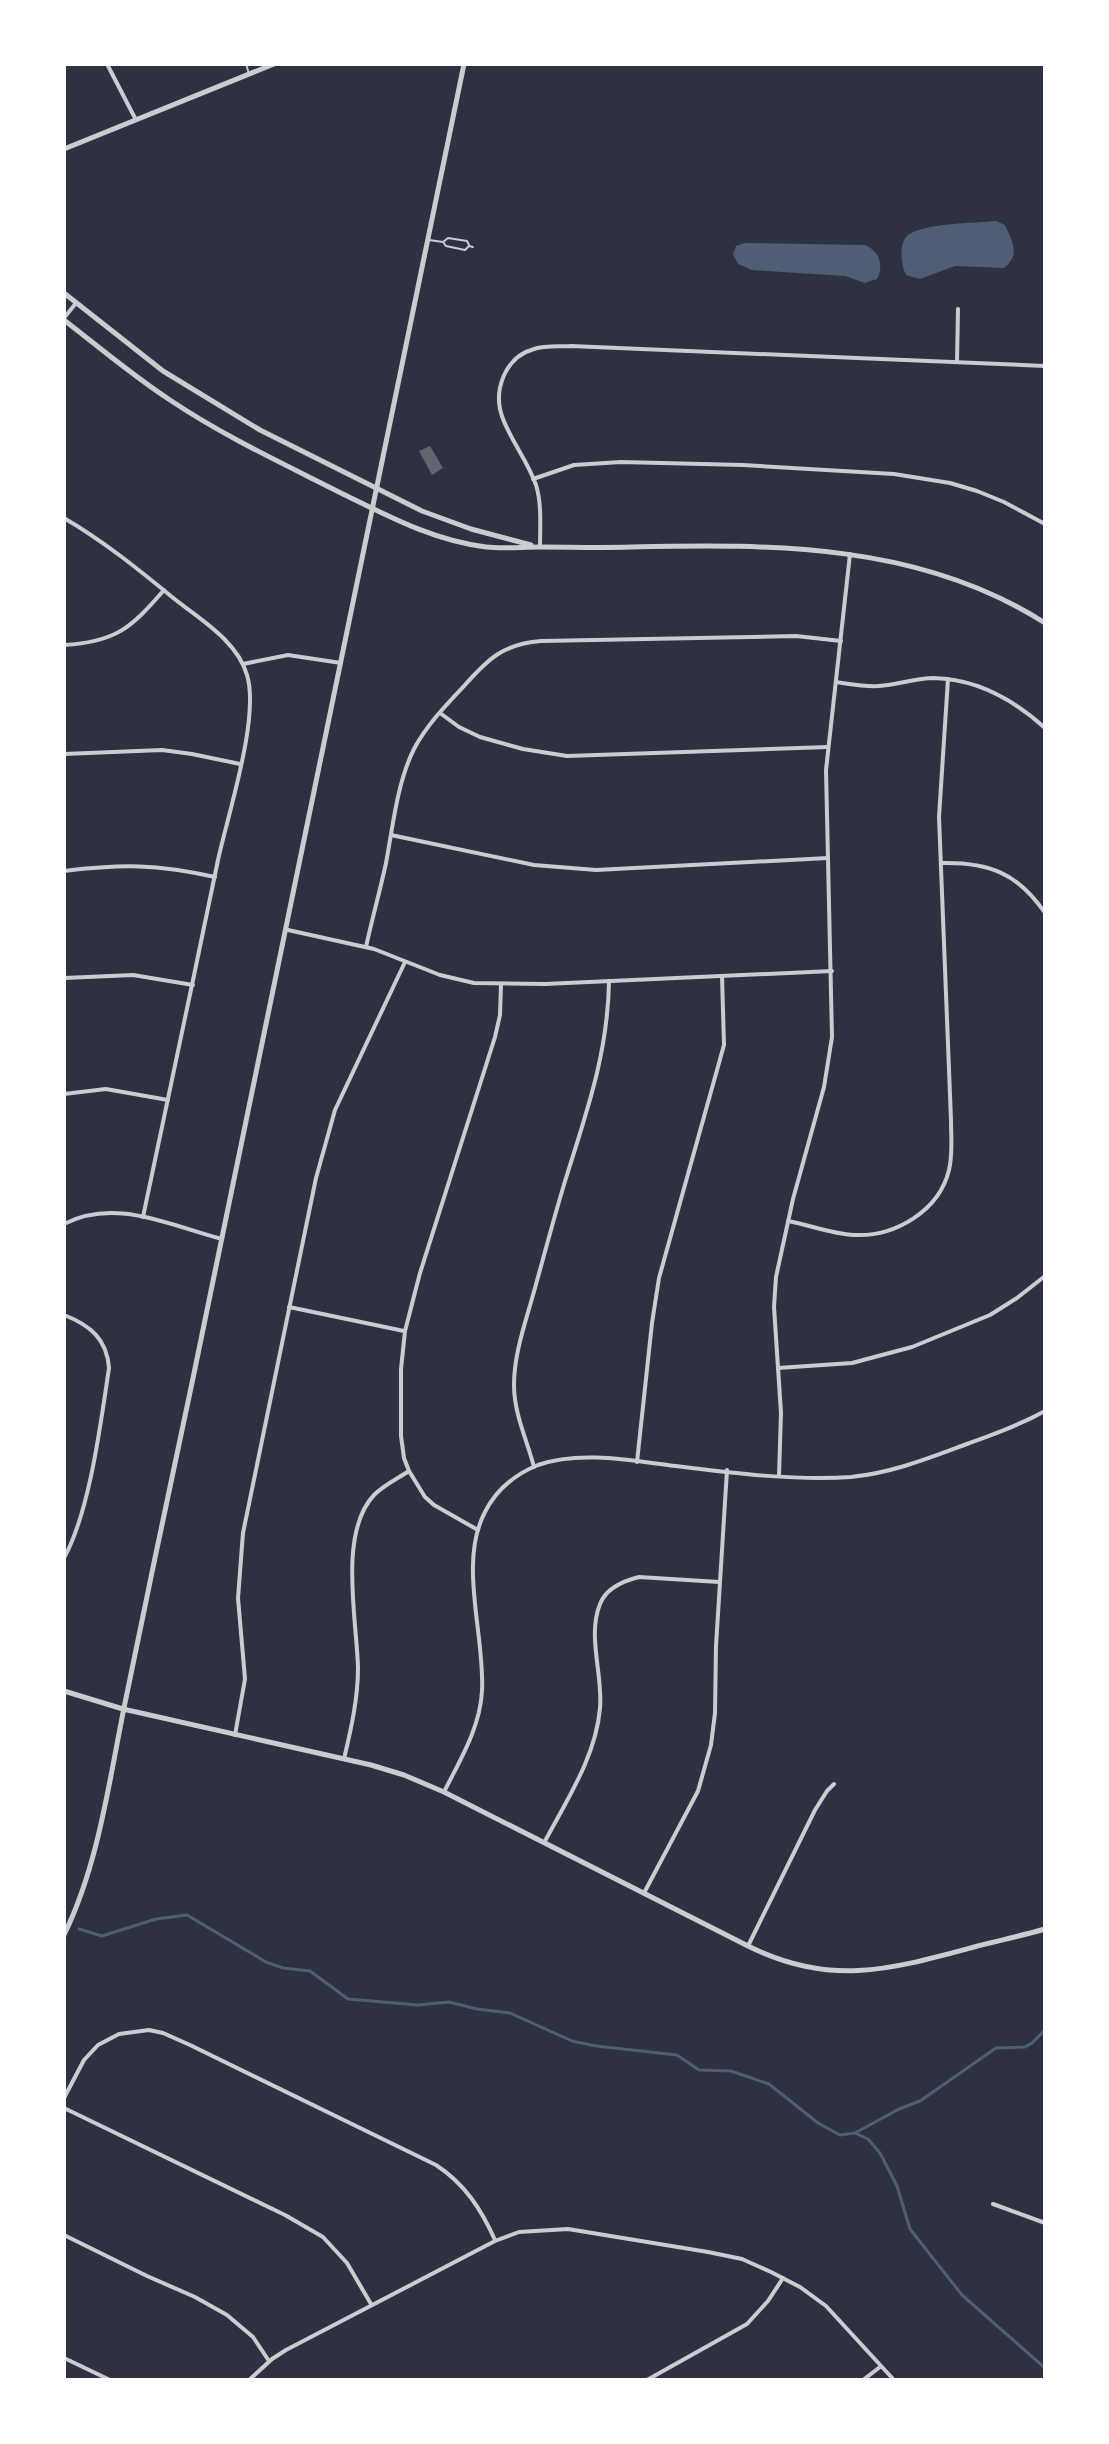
<svg xmlns="http://www.w3.org/2000/svg" width="1109" height="2444" viewBox="0 0 1109 2444" font-family="Arial,sans-serif">
	<rect width="100%" height="100%" fill="#2d3142"/>
	<!-- water -->
	<g fill="#4f5d75">
		<path d="M 996,221 L 1005,225 C 1012,241 1021,255 1004,268 L 955,266 L 920,279 L 906,275 C 901,265 899,246 906,237 C 918,223 977,223 996,221 Z"/>
		<path d="M 745,243 L 865,245 C 880,251 884,266 877,279 L 865,283 L 845,276 L 752,270 L 738,264 L 733,254 L 736,246 Z"/>
	</g>
	<g fill="none" stroke-linecap="round" stroke-linejoin="round">
		<!-- stream -->
		<g stroke="#4f5d75" stroke-width="3">
			<polyline points="79,1929 102,1936 156,1919 187,1915 266,1962 283,1968 310,1971 348,1999 418,2005 449,2002 477,2009 510,2013 572,2041 596,2046 677,2055 699,2070 731,2071 769,2084 818,2123 840,2135 855,2133 899,2109 920,2101 996,2048 1025,2047 1032,2043 1045,2030"/>
			<polyline points="855,2133 868,2139 880,2153 897,2186 910,2229 962,2295 1045,2368"/>
		</g>
	</g>
	<!-- building -->
	<polygon fill="#626471" points="430,446 443,468 432,475 419,451"/>
	<g fill="none" stroke-linecap="round" stroke-linejoin="round">
		<!-- service -->
		<g stroke="#caccd0" stroke-width="2">
			<polyline points="246,64 249,74"/>
			<polyline points="429,240 443,242 446,246 465,250 469,246 473,247"/>
			<polyline points="443,242 448,238 467,241 469,245"/>
		</g>
		<!-- minor -->
		<g stroke="#caccd0" stroke-width="4">
			<polyline points="107,64 136,120"/>
			<polyline points="64,318 76,303"/>
			<polyline points="957,362 958,309"/>
			<polyline points="533,479 574,465 621,462 743,465 894,474 950,483 977,491 1004,502 1045,524"/>
			<path d="M 64,518 C 103,541 137,568 172,597 C 198,618 237,640 247,675 C 260,717 228,814 218,860 C 193,979 169,1098 143,1217"/>
			<path d="M 540,547 C 540,527 542,504 536,485 C 528,462 512,442 503,419 C 492,391 505,357 534,349 C 546,345 559,347 571,346 L 1045,366"/>
			<path d="M 64,645 C 116,642 131,628 164,590"/>
			<polyline points="243,664 288,655 341,663"/>
			<path d="M 836,682 C 850,684 865,687 879,686 C 898,685 915,678 934,678 C 977,679 1014,700 1045,728"/>
			<polyline points="440,713 459,727 480,737 523,749 567,756 828,747"/>
			<polyline points="64,754 162,750 192,754 240,764"/>
			<polyline points="391,835 534,865 596,870 828,858"/>
			<path d="M 942,863 C 988,862 1018,873 1045,913"/>
			<path d="M 64,871 C 123,864 156,864 215,877"/>
			<polyline points="288,930 374,949 440,975 474,983 545,984 832,971"/>
			<path d="M 366,947 C 372,919 380,891 386,863 C 393,826 397,783 414,749 C 426,726 446,705 464,686 C 488,659 503,644 541,641 L 796,636 L 841,641"/>
			<polyline points="64,978 133,975 193,985"/>
			<polyline points="64,1094 106,1089 168,1100"/>
			<path d="M 788,1221 C 810,1225 831,1234 854,1235 C 895,1237 939,1211 949,1170 C 953,1154 951,1137 951,1120 L 939,817 L 948,679"/>
			<path d="M 64,1224 C 115,1197 171,1226 222,1239"/>
			<polyline points="289,1307 404,1331"/>
			<path d="M 64,1315 C 90,1325 107,1339 109,1368 C 101,1421 90,1511 64,1558"/>
			<polyline points="778,1368 852,1363 912,1347 990,1315 1017,1298 1045,1276"/>
			<polyline points="637,1462 652,1323 659,1278 724,1045 722,976"/>
			<path d="M 534,1467 C 527,1440 514,1414 514,1385 C 514,1354 525,1324 533,1295 C 544,1256 554,1217 566,1178 C 587,1111 608,1052 609,981"/>
			<polyline points="779,1475 781,1413 774,1307 776,1277 793,1199 824,1087 832,1037 826,770 850,554"/>
			<polyline points="478,1530 434,1505 425,1497 409,1471 404,1458 401,1436 401,1369 405,1331 420,1273 495,1037 500,1015 501,985"/>
			<polyline points="235,1735 245,1679 238,1598 243,1533 316,1178 335,1110 405,962"/>
			<path d="M 344,1759 C 351,1729 358,1699 358,1668 C 357,1621 338,1533 374,1495 C 384,1485 397,1479 409,1471"/>
			<path d="M 444,1792 C 460,1760 480,1728 482,1691 C 485,1635 458,1563 485,1512 C 496,1490 516,1474 538,1465 C 580,1450 634,1461 676,1466 C 731,1473 797,1481 851,1477 C 892,1473 929,1458 967,1444 C 994,1434 1020,1425 1045,1411"/>
			<path d="M 544,1843 C 566,1801 596,1757 600,1708 C 603,1674 587,1636 600,1604 C 606,1588 623,1581 639,1577 L 719,1582"/>
			<polyline points="644,1893 698,1791 711,1745 715,1713 716,1646 727,1470"/>
			<polyline points="748,1946 815,1810 827,1791 834,1784"/>
			<path d="M 64,2098 L 84,2060 L 98,2045 L 119,2034 L 149,2030 L 163,2033 L 190,2045 L 436,2165 C 465,2184 481,2209 495,2240"/>
			<polyline points="64,2108 285,2215 323,2237 347,2263 371,2304"/>
			<polyline points="993,2204 1045,2223"/>
			<polyline points="64,2235 147,2276 195,2297 227,2315 253,2337 269,2361"/>
			<polyline points="64,2358 110,2380"/>
			<polyline points="249,2380 272,2359 286,2350 495,2241 519,2232 568,2229 708,2252 742,2259 771,2272 800,2287 826,2306 894,2380"/>
			<polyline points="647,2380 747,2324 768,2301 783,2278"/>
			<polyline points="863,2380 880,2367"/>
		</g>
		<!-- tertiary -->
		<g stroke="#caccd0" stroke-width="5">
			<polyline points="64,149 274,64"/>
			<polyline points="64,293 163,371 260,430 422,511 471,529 531,545"/>
			<path d="M 64,320 C 99,347 133,376 170,400 C 225,437 286,465 345,495 C 390,517 435,541 486,547 C 503,549 522,547 540,547 C 570,547 600,548 631,547 C 774,544 920,543 1045,623"/>
			<path d="M 64,1691 L 123,1709 L 371,1765 L 404,1775 L 444,1792 L 748,1946 C 830,1987 889,1970 974,1947 C 997,1941 1021,1936 1045,1929"/>
			<path d="M 64,1935 C 99,1863 109,1781 125,1703 C 147,1596 169,1490 192,1383 C 285,944 374,504 464,64"/>
		</g>
	</g>
	<!-- border -->
	<rect width="1109" height="2444" fill="none" stroke="#ffffff" stroke-width="132"/>
</svg>
